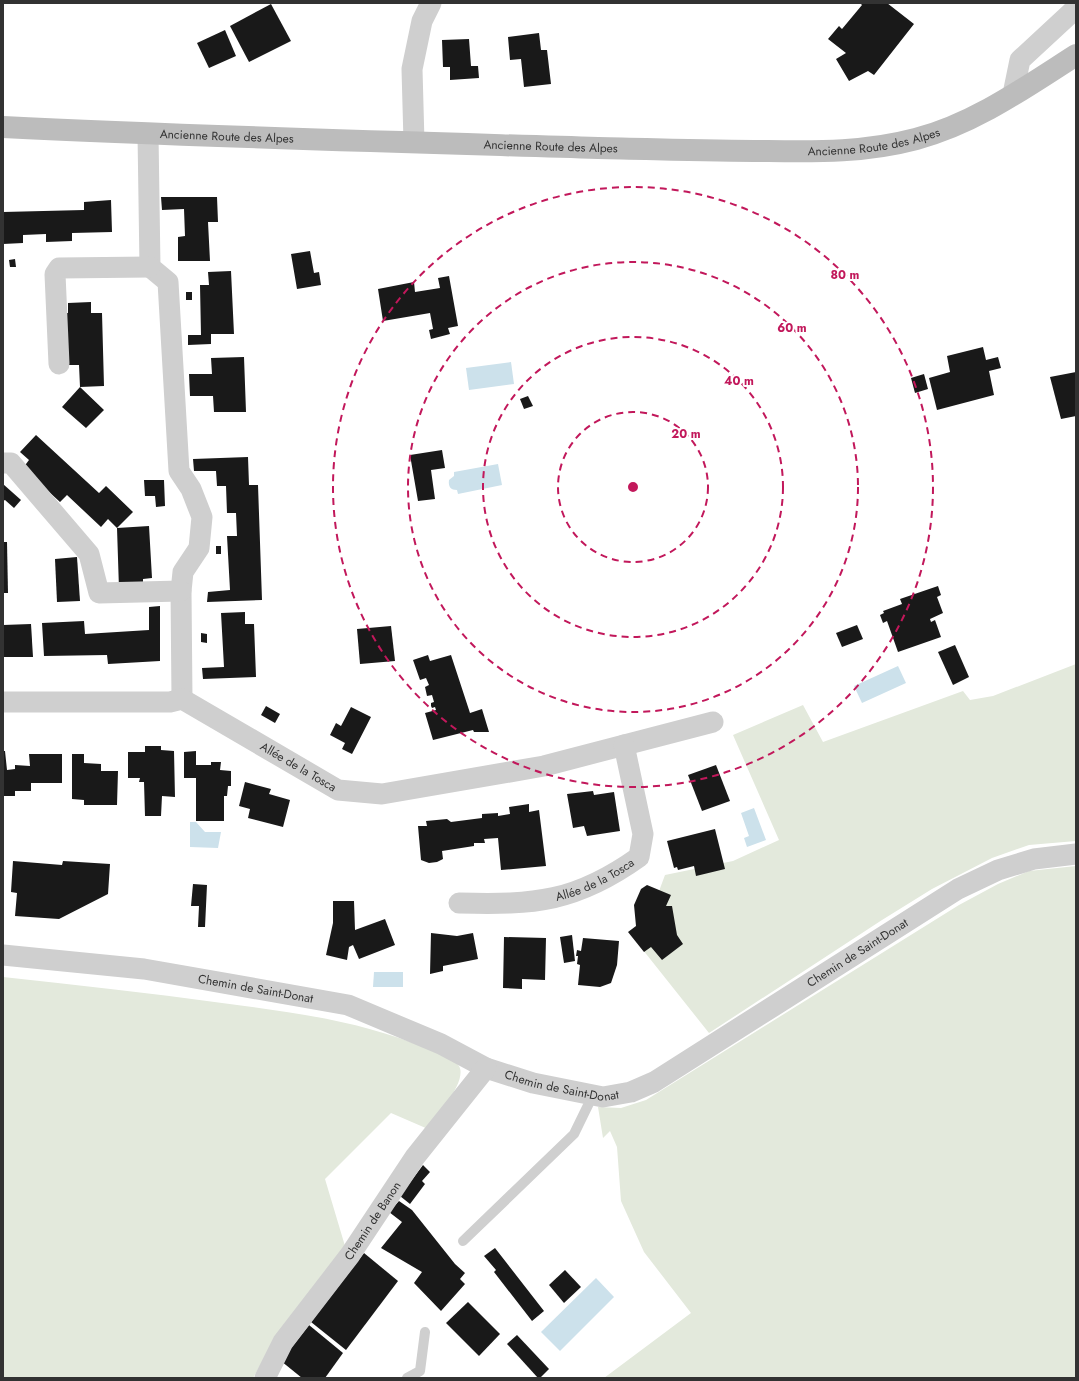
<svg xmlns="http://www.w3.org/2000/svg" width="1079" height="1381" viewBox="0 0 1079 1381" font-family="Jost,sans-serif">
	<rect width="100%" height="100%" fill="#fff"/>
	<!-- green -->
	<g fill="#e3e9dc">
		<polygon points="1076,664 1076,841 1029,845 992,858 932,889 882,920 709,1033 639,945 665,875 733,861 779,840 733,735 803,705 823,742 963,691 970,700 993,696"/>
		<polygon points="1076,866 1076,1378 604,1378 691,1313 644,1252 621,1201 617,1147 610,1131 603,1138 598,1107 621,1108 646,1100 959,905 998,884 1029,871"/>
		<path d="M 3,977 C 76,985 149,993 222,1003 C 292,1012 362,1021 428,1049 C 437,1052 453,1057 459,1066 C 468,1081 436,1117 428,1129 L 391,1113 L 325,1179 L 345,1246 L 271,1346 L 253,1378 L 3,1378 Z"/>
	</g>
	<!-- water -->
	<g fill="#cce1eb">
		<polygon points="511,362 514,384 469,390 466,368"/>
		<path d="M 498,464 L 502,485 L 458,494 L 457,490 C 451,490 448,487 449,480 L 454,476 L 454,472 Z"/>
		<polygon points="898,666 906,683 862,703 854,686"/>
		<polygon points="754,808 766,840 747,847 744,838 749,836 741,813"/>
		<polygon points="190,822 196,822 205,832 221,832 218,848 190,847"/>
		<polygon points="374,972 403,972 403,987 373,987"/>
		<polygon points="596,1278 614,1297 560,1351 541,1332"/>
	</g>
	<!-- building -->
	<g fill="#191919">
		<polygon points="860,3 887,3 914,24 874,75 868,71 849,81 836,59 846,53 828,39 839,26 842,29 862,5"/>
		<polygon points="271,4 291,41 249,62 230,26"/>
		<polygon points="225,30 236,56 209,68 197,43"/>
		<polygon points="539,33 541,50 547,50 551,84 524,87 521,59 510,60 508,37"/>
		<polygon points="469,39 471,66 478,66 479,78 450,80 450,67 443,67 442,40"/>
		<polygon points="161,197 217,197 218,222 208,222 210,261 178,261 178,237 185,236 184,209 162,210"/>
		<polygon points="111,200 112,232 72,233 72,241 46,242 46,234 23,235 23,243 3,244 3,212 84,210 84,202"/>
		<polygon points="310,251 314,273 319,272 321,285 297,289 291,254"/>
		<polygon points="15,259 16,267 10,267 9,260"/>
		<polygon points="231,271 234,334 211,334 211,344 188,345 188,335 201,335 200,285 209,285 208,272"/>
		<polygon points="449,276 458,326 448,328 450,334 431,339 429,330 433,329 430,313 383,321 378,289 414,282 415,292 440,288 438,278"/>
		<rect x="186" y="292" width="6" height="8"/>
		<polygon points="91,302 91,313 102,313 104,386 80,387 104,410 86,428 62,407 80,387 79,365 69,365 61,313 68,313 68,303"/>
		<polygon points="983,347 986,360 998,357 1001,368 989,371 994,395 937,410 929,378 950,372 947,356"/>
		<polygon points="244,357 246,412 214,412 213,396 190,396 189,374 212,374 211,358"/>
		<polygon points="1076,372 1076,416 1061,419 1050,377"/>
		<polygon points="924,374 928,389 915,393 911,378"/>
		<polygon points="528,396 533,406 524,409 520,399"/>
		<polygon points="36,435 99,493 106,486 133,512 117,528 108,519 101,527 67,495 60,502 23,468 29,460 20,452"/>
		<polygon points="442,450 445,468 431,470 435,499 418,501 410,455"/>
		<polygon points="248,457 249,485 258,485 262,600 207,602 208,592 230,590 227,536 237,536 236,513 227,513 226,486 217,486 216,471 194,471 193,459"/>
		<polygon points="144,480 164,480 165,506 156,507 155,496 145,496"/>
		<polygon points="3,484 21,500 14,508 5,500 3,501"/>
		<polygon points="149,526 152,578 143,579 143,588 119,589 117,528"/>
		<polygon points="3,542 7,542 8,593 3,593"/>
		<rect x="216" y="546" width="5" height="8"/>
		<polygon points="77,557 80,601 57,602 55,559"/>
		<polygon points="938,586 941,595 937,597 943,613 930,619 931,622 935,620 941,637 898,652 887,621 883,623 880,615 884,613 883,611 902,604 900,599"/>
		<polygon points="160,606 160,661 108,664 107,655 44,656 42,623 84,621 85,634 149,630 149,607"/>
		<polygon points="245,612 245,624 254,624 256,677 203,679 202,668 224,667 221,613"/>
		<polygon points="31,624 33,657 3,657 3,625"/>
		<polygon points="857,625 863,639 842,647 836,633"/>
		<polygon points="391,626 395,661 360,664 357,629"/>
		<polygon points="201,633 207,634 207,643 201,642"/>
		<polygon points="955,645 969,677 953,685 938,652"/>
		<polygon points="428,655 430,661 451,655 470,713 482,709 489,732 474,732 473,730 433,740 425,713 436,710 435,707 432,708 431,706 431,703 434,702 432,695 427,696 425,687 429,685 426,678 420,680 413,660"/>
		<polygon points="266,706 280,714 275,723 261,715"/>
		<polygon points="351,707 371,717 352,754 342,749 345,743 330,735 336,723 341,726"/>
		<polygon points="145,746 161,746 161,750 174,751 175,797 162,796 161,816 145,816 144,782 139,782 140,778 128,778 128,752 145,752"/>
		<polygon points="3,751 5,751 7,770 15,769 15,765 30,766 29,754 62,754 62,783 31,783 31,791 15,791 15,796 3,796"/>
		<polygon points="196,751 196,765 211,765 211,762 221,762 220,770 231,771 231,786 228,786 227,796 224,796 224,821 196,821 196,778 184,778 184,752"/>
		<polygon points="72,754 84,754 84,763 101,764 101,771 118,771 117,805 84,805 84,800 72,799"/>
		<polygon points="716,765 730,801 702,811 688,775"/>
		<polygon points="245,782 271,789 269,794 290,800 283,827 248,818 250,809 239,806"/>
		<polygon points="593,791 594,795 614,792 620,831 587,836 584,826 573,828 567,794"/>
		<polygon points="529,804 529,812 539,810 546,866 501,870 498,838 484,839 485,843 474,843 474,846 442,851 443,859 437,862 429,863 421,860 418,826 427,826 426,821 447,819 451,822 482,818 482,814 498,813 498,816 510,814 509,807"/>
		<polygon points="715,829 725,869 696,876 694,866 678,870 677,867 674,868 667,841"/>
		<polygon points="13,861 62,865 63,861 110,864 108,894 59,919 15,916 17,893 11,892"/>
		<polygon points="193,884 207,885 205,927 198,927 199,906 191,906"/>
		<polygon points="647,885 671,895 666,906 672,906 677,935 683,944 662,960 651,947 644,952 628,932 636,926 634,905 641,889"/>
		<polygon points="333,901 354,901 355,930 385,919 395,945 359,959 353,945 349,947 347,960 326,955 333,923"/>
		<polygon points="431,933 457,936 473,933 478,959 443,966 443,971 430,974"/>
		<polygon points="572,935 575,961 564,963 560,937"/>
		<polygon points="504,937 546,938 545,980 522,979 522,989 503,988"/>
		<polygon points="583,938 619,941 617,965 611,983 600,987 578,985 580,965 577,964 578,956 576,956 577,950 581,951"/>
		<polygon points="423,1165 430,1172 422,1181 425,1184 410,1204 400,1196"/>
		<polygon points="399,1201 412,1210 455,1264 465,1273 460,1279 465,1284 441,1311 414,1283 422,1272 381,1248 402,1222 389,1212"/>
		<polygon points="495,1248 544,1311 532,1321 494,1272 496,1270 484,1256"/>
		<polygon points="364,1253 398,1281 346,1350 311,1322"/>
		<polygon points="565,1270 581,1287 564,1303 549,1285"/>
		<polygon points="468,1302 500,1334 479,1356 446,1323"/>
		<polygon points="309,1325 343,1353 325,1378 302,1378 281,1361"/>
		<polygon points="517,1335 549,1369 540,1378 538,1378 507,1344"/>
	</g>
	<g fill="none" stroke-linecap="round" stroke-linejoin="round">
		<!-- service -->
		<g stroke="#cfcfcf" stroke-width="10">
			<polyline points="463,1241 574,1134 593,1095"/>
			<polyline points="407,1378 420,1371 425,1332"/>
		</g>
		<!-- minor -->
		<g stroke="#cfcfcf" stroke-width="21">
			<polyline points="1013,94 1020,60 1073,11 1076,5"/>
			<polyline points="148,134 150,267 168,282 179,471 191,489 202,517 199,548 183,572 181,591 182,699"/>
			<polyline points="414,142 412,69 422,21 431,3"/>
			<polyline points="59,364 55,274 59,268 150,267"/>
			<polyline points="3,463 11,463 89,554 99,593 181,591"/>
			<path id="s1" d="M 3,702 L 170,702 L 182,699 L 338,790 L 382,794 L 544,766 L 713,722"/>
			<path id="s2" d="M 459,903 C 535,905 576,902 639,857 L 643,834 L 624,745"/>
			<path id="s3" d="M 3,955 L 144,969 L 348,1005 L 441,1044 L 486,1068 L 533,1083 L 603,1097 L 631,1092 L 654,1082 L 958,889 L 998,870 L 1034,859 L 1076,854"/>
			<path id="s4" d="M 265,1378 L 283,1342 L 350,1255 L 415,1157 L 486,1068"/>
		</g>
		<!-- secondary -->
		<path stroke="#bcbcbc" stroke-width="22" id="s5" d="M 3,127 C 201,137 399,142 598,148 C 655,149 711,151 768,151 C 819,152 867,152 916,139 C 974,124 1026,87 1076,55"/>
	</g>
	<!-- distance rings -->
	<g fill="none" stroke="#c2185b" stroke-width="2" stroke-dasharray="7 5">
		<circle cx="633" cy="487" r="75"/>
		<circle cx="633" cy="487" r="150"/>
		<circle cx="633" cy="487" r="225"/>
		<circle cx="633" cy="487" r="300"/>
	</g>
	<g text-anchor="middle" stroke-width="4" stroke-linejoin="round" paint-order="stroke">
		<!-- street labels -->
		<g font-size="12" fill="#323232" stroke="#fff">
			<text dy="4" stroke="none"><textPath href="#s5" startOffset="224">Ancienne Route des Alpes</textPath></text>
			<text dy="4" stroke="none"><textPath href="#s5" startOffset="872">Ancienne Route des Alpes</textPath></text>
			<text dy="4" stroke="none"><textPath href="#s5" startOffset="548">Ancienne Route des Alpes</textPath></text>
			<text dy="4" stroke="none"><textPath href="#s1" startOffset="314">Allée de la Tosca</textPath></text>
			<text dy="4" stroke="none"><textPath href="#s2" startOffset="140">Allée de la Tosca</textPath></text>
			<text dy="4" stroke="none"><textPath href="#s3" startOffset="916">Chemin de Saint-Donat</textPath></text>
			<text dy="4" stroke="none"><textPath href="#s3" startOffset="255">Chemin de Saint-Donat</textPath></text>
			<text dy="4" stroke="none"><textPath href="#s3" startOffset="579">Chemin de Saint-Donat</textPath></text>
			<text dy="4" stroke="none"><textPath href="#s4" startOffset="191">Chemin de Banon</textPath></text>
		</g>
	</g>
	<circle cx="633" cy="487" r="6" fill="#c2185b" stroke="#fff" stroke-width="2"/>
	<g font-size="12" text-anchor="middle" font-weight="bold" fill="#c2185b" stroke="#fff" stroke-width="4" stroke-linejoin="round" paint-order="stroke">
		<text x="845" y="279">80 m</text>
		<text x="792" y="332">60 m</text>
		<text x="739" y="385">40 m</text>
		<text x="686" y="438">20 m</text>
	</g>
	<!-- border -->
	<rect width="1079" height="1381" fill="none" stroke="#323232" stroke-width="8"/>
</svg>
